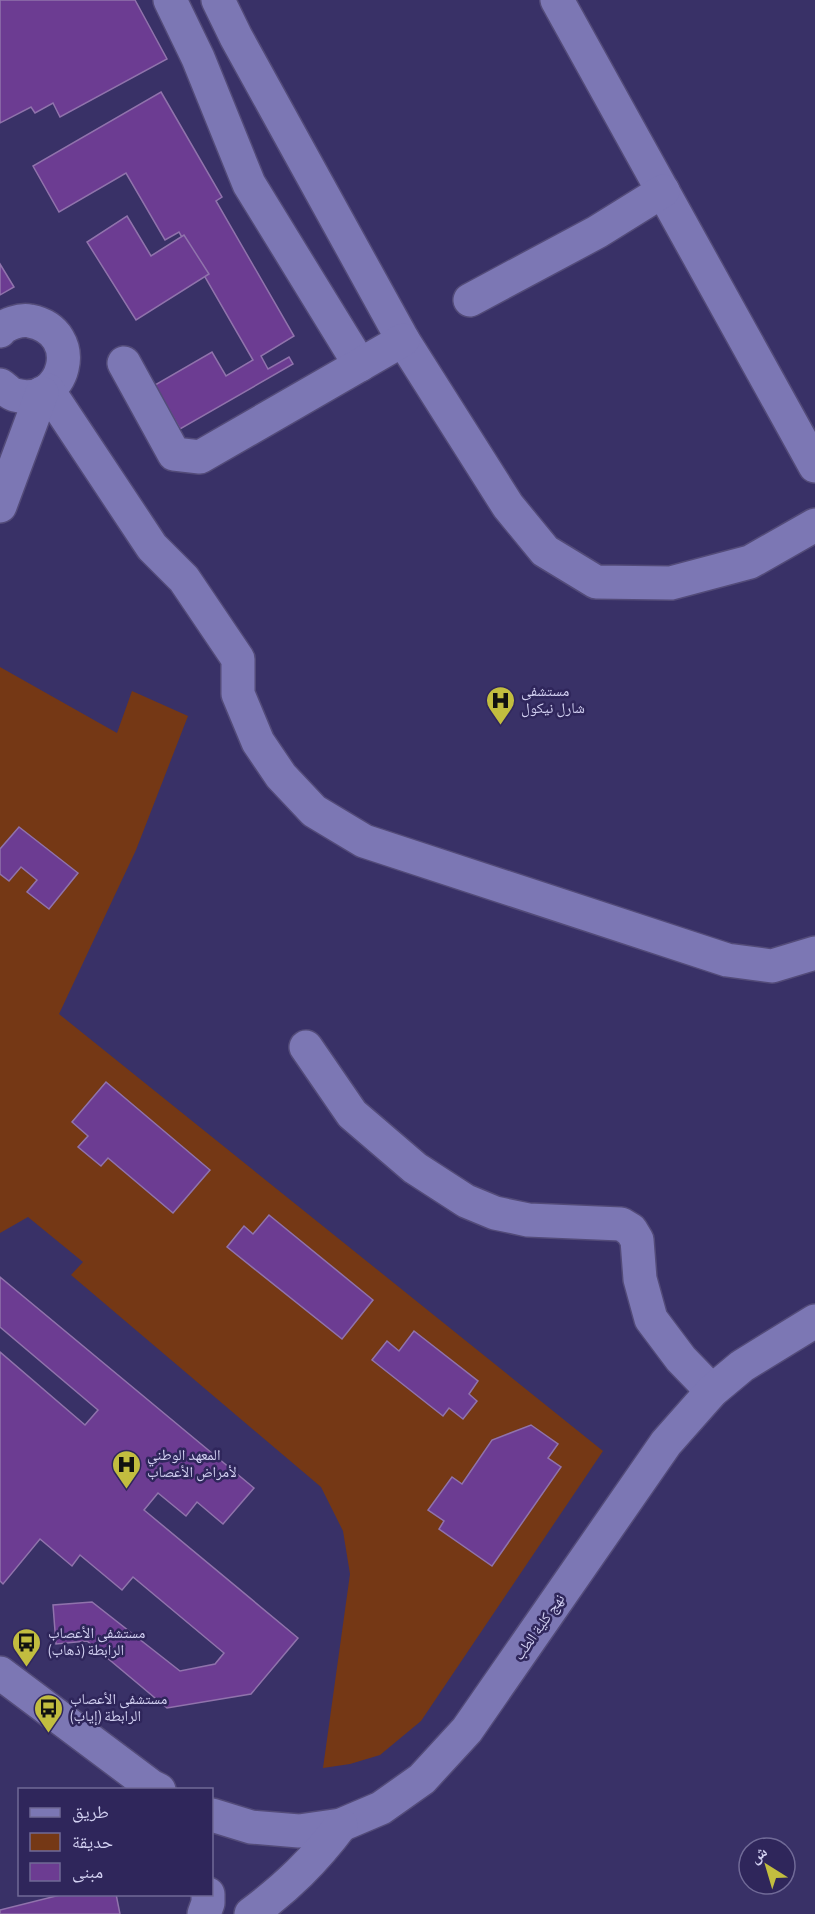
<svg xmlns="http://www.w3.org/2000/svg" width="815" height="1914" viewBox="0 0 815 1914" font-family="'PT Sans Narrow','Noto Naskh Arabic',sans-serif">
	<rect width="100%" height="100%" fill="#393167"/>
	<!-- green -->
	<polygon fill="#753815" points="0,667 117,733 132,691 188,716 136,850 59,1014 603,1451 421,1721 380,1755 350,1764 323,1768 350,1574 343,1531 321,1487 71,1275 83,1262 28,1217 0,1233"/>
	<!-- building -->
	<g fill="#6c3c92" stroke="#9073ac" stroke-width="1.5">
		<polygon points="0,0 135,0 167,59 60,117 53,103 35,113 31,107 0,123"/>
		<polygon points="161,92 222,197 216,201 294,336 261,356 268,369 289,357 293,364 180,429 155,385 212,352 226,376 253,360 179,232 165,240 126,173 59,212 33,166"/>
		<polygon points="127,216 151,256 184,235 209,274 136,320 87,242"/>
		<polygon points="0,264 14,287 0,295"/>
		<polygon points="19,827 78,873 49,909 27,892 37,880 21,867 9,881 0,874 0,849"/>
		<polygon points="106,1082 210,1170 173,1213 108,1158 101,1166 78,1147 88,1136 72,1122"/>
		<polygon points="269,1215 373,1300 342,1339 227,1247 244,1226 253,1234"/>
		<polygon points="0,1277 254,1488 223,1524 197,1502 186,1516 158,1493 144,1510 298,1638 251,1694 167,1708 87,1641 56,1644 53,1605 92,1602 180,1671 215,1664 224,1653 133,1577 122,1590 80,1555 72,1566 40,1539 3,1584 0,1581 0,1352 85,1425 98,1410 0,1327"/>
		<polygon points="414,1331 478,1381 469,1394 477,1401 463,1419 449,1408 443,1416 372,1360 387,1341 399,1351"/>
		<polygon points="531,1425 558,1444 548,1458 561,1467 492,1566 439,1529 444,1521 428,1510 452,1477 462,1484 492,1440"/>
		<polygon points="64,1894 116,1894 120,1914 0,1914 0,1910"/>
	</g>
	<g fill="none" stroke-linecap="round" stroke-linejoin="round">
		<defs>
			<g id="minor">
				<polyline points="170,0 198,58 249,184 360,365"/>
				<polyline points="218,0 236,37 403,340 508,506 545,551 596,582 671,583 750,562 815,525"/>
				<polyline points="557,0 815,466"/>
				<polyline points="470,300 597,232 663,191"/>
				<path d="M 0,331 C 5,324 21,319 30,321 C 86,332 65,409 15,395 C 10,394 5,388 0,385"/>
				<polyline points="124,363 174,454 200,457 403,340"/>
				<polyline points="48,390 152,547 184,579 238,659 238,694 258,742 281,776 314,811 364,841 727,960 772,966 815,953"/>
				<polyline points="0,506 42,393"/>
				<polyline points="306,1047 352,1114 415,1168 466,1201 495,1213 528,1220 621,1224 631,1230 637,1240 640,1279 651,1319 681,1359 712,1391"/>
				<polyline points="0,1673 151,1786 159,1790"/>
				<polyline points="212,1815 251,1827 299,1831 341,1825 381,1808 422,1779 467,1730 666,1443 712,1391 742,1366 815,1321"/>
				<polyline points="204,1914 208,1903 208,1894"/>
				<path d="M 251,1914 C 287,1887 314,1861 341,1825"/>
			</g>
		</defs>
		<!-- minor casing -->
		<use href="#minor" stroke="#534b79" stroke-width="36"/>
		<!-- minor -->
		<use href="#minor" stroke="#7c77b4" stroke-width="33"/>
	</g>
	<!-- icons -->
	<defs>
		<symbol id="hospital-pin" viewBox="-11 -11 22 30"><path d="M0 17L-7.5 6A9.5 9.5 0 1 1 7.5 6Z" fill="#c2bd3f" stroke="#2f265b"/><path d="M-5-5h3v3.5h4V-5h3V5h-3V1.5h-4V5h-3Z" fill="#111"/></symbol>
		<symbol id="bus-pin" viewBox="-11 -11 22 30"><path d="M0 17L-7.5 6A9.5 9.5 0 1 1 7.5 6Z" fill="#c2bd3f" stroke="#2f265b"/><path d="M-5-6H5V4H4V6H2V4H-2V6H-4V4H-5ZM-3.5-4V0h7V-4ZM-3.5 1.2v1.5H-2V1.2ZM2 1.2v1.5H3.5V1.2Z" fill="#111"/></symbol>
	</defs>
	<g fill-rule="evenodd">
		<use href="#hospital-pin" x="484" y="684" width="33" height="45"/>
		<use href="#hospital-pin" x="110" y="1448" width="33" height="45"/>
		<use href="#bus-pin" x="10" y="1626" width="33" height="45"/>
		<use href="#bus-pin" x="32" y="1692" width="33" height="45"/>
	</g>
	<g text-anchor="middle" stroke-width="5" stroke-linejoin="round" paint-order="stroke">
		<!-- poi labels -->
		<g font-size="15" fill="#d2d0f1" stroke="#2f265b" text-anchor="start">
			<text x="521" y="696">مستشفى<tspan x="521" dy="17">شارل نيكول</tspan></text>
			<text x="147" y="1460">المعهد الوطني<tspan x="147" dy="17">لأمراض الأعصاب</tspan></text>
			<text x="48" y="1638">مستشفى الأعصاب<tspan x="48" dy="17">الرابطة (ذهاب)</tspan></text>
			<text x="70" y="1704">مستشفى الأعصاب<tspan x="70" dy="17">الرابطة (إياب)</tspan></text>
		</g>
		<!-- street labels -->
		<g font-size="15" fill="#d2d0f1" stroke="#2f265b">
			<text transform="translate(539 1627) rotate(-55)" y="5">نهج كلية الطب</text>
		</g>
	</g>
	<!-- legend -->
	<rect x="18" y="1788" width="195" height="108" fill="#2f265b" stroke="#706a97" stroke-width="1.5"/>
	<rect x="30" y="1808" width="30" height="9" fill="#7c77b4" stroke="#706a97" stroke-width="1.5"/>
	<text x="72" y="1818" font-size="18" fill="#d2d0f1">طريق</text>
	<rect x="30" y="1833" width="30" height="18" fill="#753815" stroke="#706a97" stroke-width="1.5"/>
	<text x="72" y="1848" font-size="18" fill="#d2d0f1">حديقة</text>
	<rect x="30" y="1863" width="30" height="18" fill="#6c3c92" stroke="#706a97" stroke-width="1.5"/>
	<text x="72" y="1878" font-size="18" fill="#d2d0f1">مبنى</text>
	<!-- north arrow -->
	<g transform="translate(767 1866) rotate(323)"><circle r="28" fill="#2f265b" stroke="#706a97" stroke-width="1.5"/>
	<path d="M0-4.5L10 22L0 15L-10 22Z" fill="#c2bd3f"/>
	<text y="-9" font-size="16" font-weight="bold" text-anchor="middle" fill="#d2d0f1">ش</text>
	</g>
</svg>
